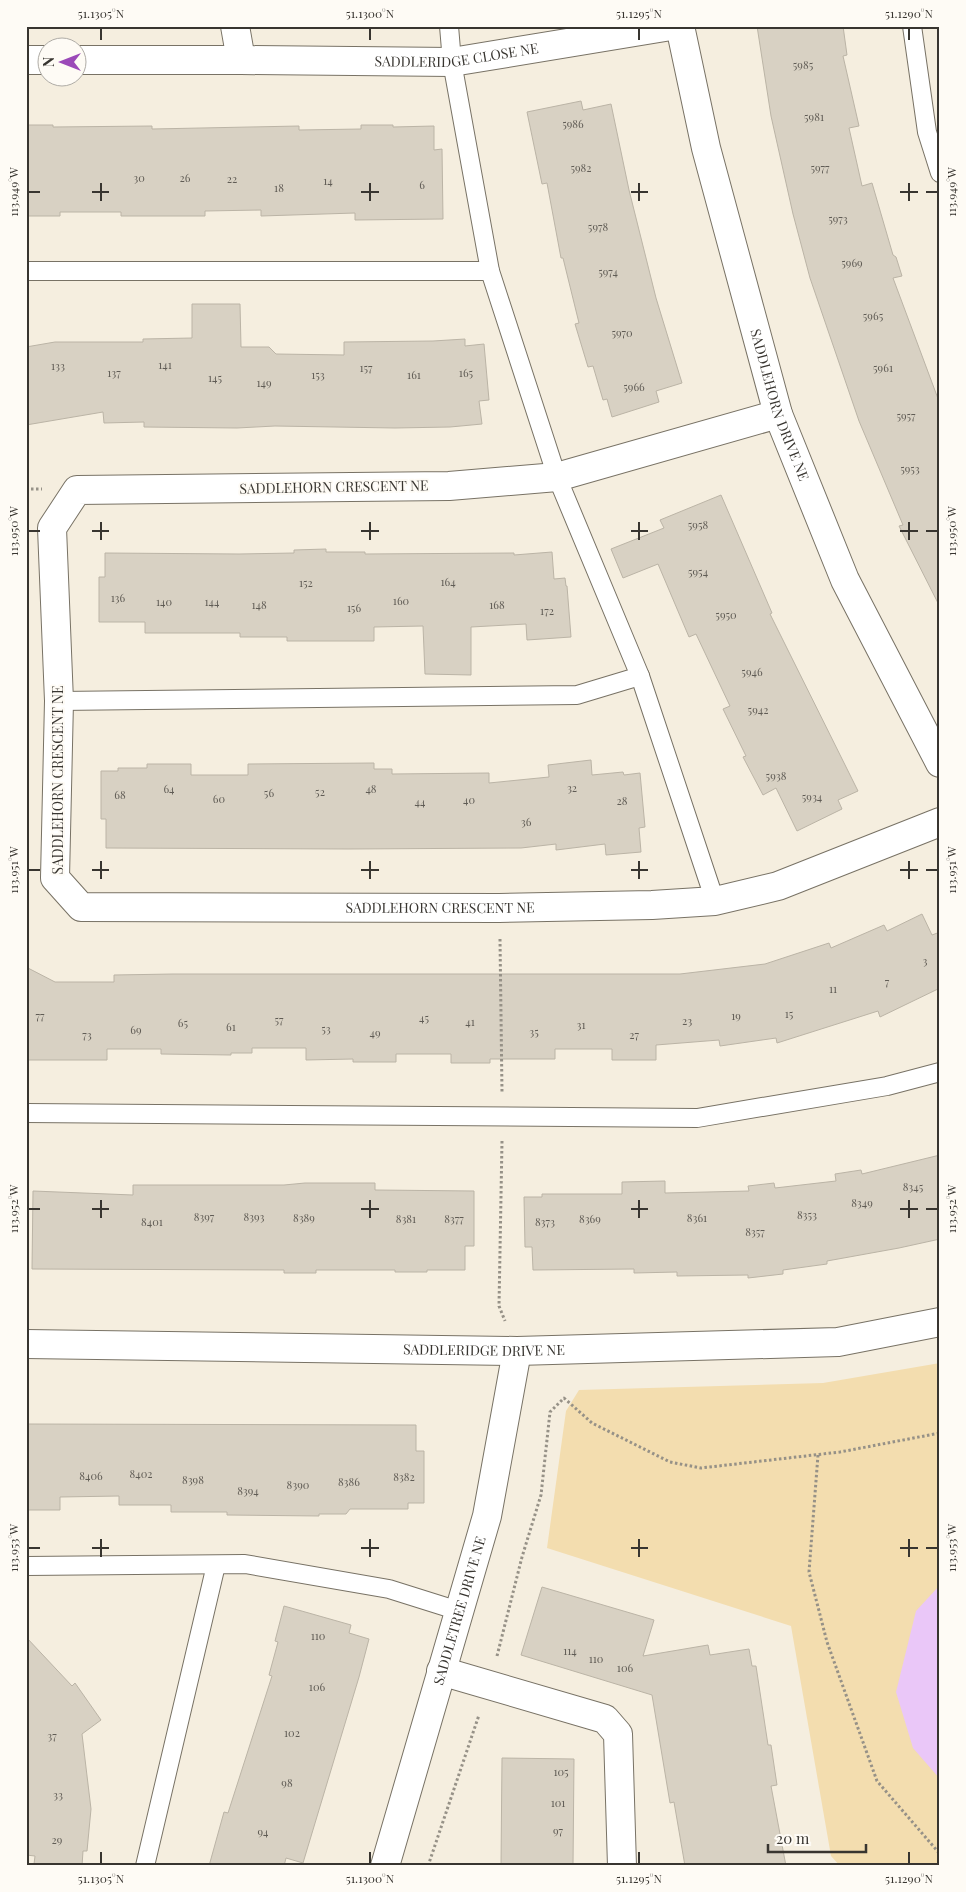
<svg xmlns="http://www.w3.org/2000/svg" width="966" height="1892" viewBox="0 0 966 1892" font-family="'Playfair Display',serif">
	<rect width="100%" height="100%" fill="#f5eedf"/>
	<!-- green -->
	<polygon fill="#f3ddaf" points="940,1363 940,1866 840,1866 831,1856 791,1626 547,1548 566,1411 579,1390 823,1383"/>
	<!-- water -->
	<polygon fill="#eac7f8" points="940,1585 940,1779 913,1748 896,1692 916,1611"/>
	<!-- building -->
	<g fill="#d8d1c3" stroke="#bbb4a6">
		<polygon points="757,26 843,26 847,55 843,56 859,126 849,128 862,186 872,183 893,255 896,257 902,276 893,278 940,404 940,607 899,526 903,525 859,421 810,278 793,214 771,116"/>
		<polygon points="581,101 583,110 611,104 629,190 656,298 682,383 656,391 659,402 612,417 607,399 603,400 593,366 588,367 575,324 579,323 563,258 561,258 547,183 542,184 527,112"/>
		<polygon points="26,125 53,125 53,127 152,126 152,129 299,126 299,130 361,129 361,125 393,125 393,127 434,126 434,150 442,149 443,219 355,220 355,213 261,216 261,210 205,211 205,216 121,216 121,212 60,212 60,216 26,216"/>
		<polygon points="192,304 240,304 241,347 269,347 276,354 344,355 344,342 433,341 465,339 465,346 484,344 489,400 479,401 482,424 450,427 395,428 275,426 237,428 144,427 144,422 104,423 103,412 26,425 26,347 55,342 143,342 143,339 192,338"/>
		<polygon points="721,495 772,613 770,614 858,791 838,800 842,809 797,831 776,788 763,795 743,757 746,756 723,709 730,706 696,634 689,637 658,564 623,578 611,549 664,528 660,520"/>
		<polygon points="326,549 326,552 365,552 365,554 514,553 514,555 552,552 554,579 565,578 566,586 567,586 571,637 527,640 526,624 471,627 471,675 425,674 423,626 374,627 374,641 287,641 287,637 240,637 240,633 145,633 145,622 99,622 99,577 105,577 105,553 239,554 294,553 294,550"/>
		<polygon points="591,760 592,775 623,772 624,775 640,773 645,827 639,828 641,852 606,855 605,844 556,850 556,844 521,848 348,849 106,848 106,819 101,819 101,771 118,771 118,768 147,768 147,764 191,764 191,775 248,775 248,764 374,763 374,769 392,769 392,774 489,773 489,783 549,777 548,765"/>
		<polygon points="922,914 932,935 940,932 940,988 880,1017 878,1011 777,1043 776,1038 720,1046 719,1040 656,1045 656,1060 612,1060 612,1049 555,1049 555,1059 490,1059 490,1063 451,1063 451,1054 396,1054 396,1062 353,1062 353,1059 306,1060 306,1048 252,1048 252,1053 231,1053 231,1055 161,1054 161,1049 107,1049 107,1060 26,1060 26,967 55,982 114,982 114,975 173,974 680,974 765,964 829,943 831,948 884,925 887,931"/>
		<polygon points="940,1155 940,1239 899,1248 827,1261 827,1264 783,1270 783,1274 748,1278 748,1275 677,1276 677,1272 634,1273 634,1269 533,1270 532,1247 525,1247 524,1197 542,1197 542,1194 622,1194 622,1182 665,1181 665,1193 749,1191 748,1186 774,1183 775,1188 836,1181 835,1174 861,1170 862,1174"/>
		<polygon points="305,1183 375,1183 375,1190 474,1191 474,1246 465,1246 465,1270 427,1270 427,1272 395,1272 395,1270 316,1270 316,1273 284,1273 284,1270 32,1269 33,1191 133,1195 133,1185 284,1185"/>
		<polygon points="28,1424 416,1425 416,1451 424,1451 424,1503 408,1503 408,1509 350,1509 346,1514 319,1514 319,1516 227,1515 227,1512 171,1512 171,1505 119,1505 119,1496 60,1497 60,1510 26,1510 26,1451 28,1451"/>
		<polygon points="542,1587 654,1620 643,1656 708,1645 710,1655 749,1649 752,1666 756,1666 768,1745 771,1745 777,1785 771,1786 786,1866 685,1866 674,1802 670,1803 652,1695 521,1655"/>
		<polygon points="284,1606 351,1625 349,1633 369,1639 359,1677 303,1863 286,1858 284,1866 209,1866 224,1812 228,1813 272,1676 269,1675 278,1642 275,1641"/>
		<polygon points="26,1637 72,1686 75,1683 101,1720 82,1734 91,1809 87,1851 83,1851 82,1866 34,1864 35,1856 26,1855"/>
		<polygon points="502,1758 574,1759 573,1866 501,1866"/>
	</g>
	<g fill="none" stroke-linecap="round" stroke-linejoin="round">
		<defs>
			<g id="lane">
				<polyline points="449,26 452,62 490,271 557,477 640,676 715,901"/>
				<polyline points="912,26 927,132 940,173"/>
				<polyline points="26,271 490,271"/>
				<polyline points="59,701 577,695 640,676"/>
				<polyline points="26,1113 697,1118 887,1086 940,1072"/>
				<polyline points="26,1566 245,1564 389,1589 459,1611"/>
				<polyline points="145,1866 216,1565"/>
			</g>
			<g id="street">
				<path id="s1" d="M 680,26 L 706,148 L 778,414 L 845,580 L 940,763"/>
				<polyline points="26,60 48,60"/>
				<polyline points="78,60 241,60 235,26"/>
				<path id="s2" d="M 241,60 L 452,62 L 671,26"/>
				<path id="s3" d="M 778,414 L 557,477 L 449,486 L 77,490 L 52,528 L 59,701 L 55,878 L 81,907 L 499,908 L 652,905 L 715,901 L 778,886 L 940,822"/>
				<path id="s4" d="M 26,1344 L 517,1351 L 838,1342 L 940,1322"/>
				<polyline points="441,1671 605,1719 618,1734 622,1866"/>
				<path id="s5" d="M 385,1866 L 487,1516 L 517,1351"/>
			</g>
		</defs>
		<!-- lane casing -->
		<use href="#lane" stroke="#787265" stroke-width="20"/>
		<!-- street casing -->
		<use href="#street" stroke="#787265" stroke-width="30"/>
		<!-- path -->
		<g stroke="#969187" stroke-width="3" stroke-dasharray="2.5 2.5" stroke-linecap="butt">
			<polyline points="26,489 42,489"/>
			<polyline points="500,939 502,1092"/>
			<polyline points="502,1141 499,1306 505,1321"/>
			<polyline points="818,1455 809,1572 827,1642 877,1781 940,1854"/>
			<polyline points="497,1656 522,1557 541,1495 550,1412 564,1398 592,1423 670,1462 701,1468 840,1452 940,1433"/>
			<polyline points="428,1866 479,1715"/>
		</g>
		<!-- lane -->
		<use href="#lane" stroke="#fff" stroke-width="18"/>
		<!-- street -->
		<use href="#street" stroke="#fff" stroke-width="28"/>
	</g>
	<!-- ticks -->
	<path fill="none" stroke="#383530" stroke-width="2" d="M 101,28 L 101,40M 370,28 L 370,40M 639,28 L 639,40M 909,28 L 909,40M 101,183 L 101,201M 370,183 L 370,201M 639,183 L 639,201M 909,183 L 909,201M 28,192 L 40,192M 92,192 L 109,192M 361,192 L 379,192M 631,192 L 648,192M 900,192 L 918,192M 926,192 L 938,192M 101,522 L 101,540M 370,522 L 370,540M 639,522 L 639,540M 909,522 L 909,540M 28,531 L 40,531M 92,531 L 109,531M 361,531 L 379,531M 631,531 L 648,531M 900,531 L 918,531M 926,531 L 938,531M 101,861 L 101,879M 370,861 L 370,879M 639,861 L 639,879M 909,861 L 909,879M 28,870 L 40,870M 92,870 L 109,870M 361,870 L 379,870M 631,870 L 648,870M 900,870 L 918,870M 926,870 L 938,870M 101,1200 L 101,1218M 370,1200 L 370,1218M 639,1200 L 639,1218M 909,1200 L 909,1218M 28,1209 L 40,1209M 92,1209 L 109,1209M 361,1209 L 379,1209M 631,1209 L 648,1209M 900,1209 L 918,1209M 926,1209 L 938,1209M 101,1539 L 101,1557M 370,1539 L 370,1557M 639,1539 L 639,1557M 909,1539 L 909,1557M 28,1548 L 40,1548M 92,1548 L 109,1548M 361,1548 L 379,1548M 631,1548 L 648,1548M 900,1548 L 918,1548M 926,1548 L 938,1548M 101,1852 L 101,1864M 370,1852 L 370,1864M 639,1852 L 639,1864M 909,1852 L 909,1864"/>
	<g text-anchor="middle" stroke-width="4" stroke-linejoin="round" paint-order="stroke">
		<!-- number labels -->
		<g font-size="11" fill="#605c55">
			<text x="803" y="69">5985</text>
			<text x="814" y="121">5981</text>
			<text x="573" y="128">5986</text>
			<text x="581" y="172">5982</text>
			<text x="820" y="172">5977</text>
			<text x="139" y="182">30</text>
			<text x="185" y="182">26</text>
			<text x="232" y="183">22</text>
			<text x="328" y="185">14</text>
			<text x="422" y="189">6</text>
			<text x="279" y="192">18</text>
			<text x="838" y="223">5973</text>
			<text x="598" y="231">5978</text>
			<text x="852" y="267">5969</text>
			<text x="608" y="276">5974</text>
			<text x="873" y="320">5965</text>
			<text x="622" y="337">5970</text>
			<text x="165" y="369">141</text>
			<text x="58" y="370">133</text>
			<text x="366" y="372">157</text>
			<text x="883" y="372">5961</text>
			<text x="114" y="377">137</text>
			<text x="466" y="377">165</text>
			<text x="318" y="379">153</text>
			<text x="414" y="379">161</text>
			<text x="215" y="382">145</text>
			<text x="264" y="387">149</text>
			<text x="634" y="391">5966</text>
			<text x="906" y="420">5957</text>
			<text x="910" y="473">5953</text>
			<text x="698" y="529">5958</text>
			<text x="698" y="576">5954</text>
			<text x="448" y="586">164</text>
			<text x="306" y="587">152</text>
			<text x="118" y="602">136</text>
			<text x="401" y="605">160</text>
			<text x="164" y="606">140</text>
			<text x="212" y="606">144</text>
			<text x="259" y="609">148</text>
			<text x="497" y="609">168</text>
			<text x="354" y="612">156</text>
			<text x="547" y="615">172</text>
			<text x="726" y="619">5950</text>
			<text x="752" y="676">5946</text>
			<text x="758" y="714">5942</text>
			<text x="776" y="780">5938</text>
			<text x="572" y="792">32</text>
			<text x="169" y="793">64</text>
			<text x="371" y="793">48</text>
			<text x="320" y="796">52</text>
			<text x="269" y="797">56</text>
			<text x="120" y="799">68</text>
			<text x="812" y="801">5934</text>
			<text x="219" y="803">60</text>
			<text x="469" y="804">40</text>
			<text x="622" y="805">28</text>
			<text x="420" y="806">44</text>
			<text x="526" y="826">36</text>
			<text x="925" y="965">3</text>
			<text x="887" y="986">7</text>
			<text x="833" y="993">11</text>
			<text x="789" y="1018">15</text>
			<text x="40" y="1020">77</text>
			<text x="736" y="1020">19</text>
			<text x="424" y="1022">45</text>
			<text x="279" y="1024">57</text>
			<text x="687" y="1025">23</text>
			<text x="470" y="1026">41</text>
			<text x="183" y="1027">65</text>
			<text x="581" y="1029">31</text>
			<text x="231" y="1031">61</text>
			<text x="326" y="1033">53</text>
			<text x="136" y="1034">69</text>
			<text x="534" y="1036">35</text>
			<text x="375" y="1037">49</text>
			<text x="87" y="1039">73</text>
			<text x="634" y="1039">27</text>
			<text x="913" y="1191">8345</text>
			<text x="862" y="1207">8349</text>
			<text x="807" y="1219">8353</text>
			<text x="204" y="1221">8397</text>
			<text x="254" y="1221">8393</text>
			<text x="304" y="1222">8389</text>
			<text x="697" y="1222">8361</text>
			<text x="406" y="1223">8381</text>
			<text x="454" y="1223">8377</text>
			<text x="590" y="1223">8369</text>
			<text x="152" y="1226">8401</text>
			<text x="545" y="1226">8373</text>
			<text x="755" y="1236">8357</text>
			<text x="141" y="1478">8402</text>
			<text x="91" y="1480">8406</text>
			<text x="404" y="1481">8382</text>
			<text x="193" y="1484">8398</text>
			<text x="349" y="1486">8386</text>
			<text x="298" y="1489">8390</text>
			<text x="248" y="1495">8394</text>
			<text x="318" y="1640">110</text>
			<text x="570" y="1655">114</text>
			<text x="596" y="1663">110</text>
			<text x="625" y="1672">106</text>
			<text x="317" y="1691">106</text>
			<text x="292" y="1737">102</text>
			<text x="52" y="1740">37</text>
			<text x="561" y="1776">105</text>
			<text x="287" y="1787">98</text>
			<text x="58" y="1799">33</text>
			<text x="558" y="1807">101</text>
			<text x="558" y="1835">97</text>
			<text x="263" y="1836">94</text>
			<text x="57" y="1844">29</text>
		</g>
		<!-- street labels -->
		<g font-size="14" fill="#383530" stroke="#fefbf5">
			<text dy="5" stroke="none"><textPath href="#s2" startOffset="216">SADDLERIDGE CLOSE NE</textPath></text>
			<text dy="5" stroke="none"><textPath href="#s1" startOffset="392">SADDLEHORN DRIVE NE</textPath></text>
			<text transform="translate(334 487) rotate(-1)" y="5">SADDLEHORN CRESCENT NE</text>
			<text transform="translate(58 780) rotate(-90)" y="5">SADDLEHORN CRESCENT NE</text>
			<text dy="5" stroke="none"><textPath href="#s3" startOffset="1504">SADDLEHORN CRESCENT NE</textPath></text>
			<text dy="5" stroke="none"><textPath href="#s4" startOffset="458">SADDLERIDGE DRIVE NE</textPath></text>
			<text dy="5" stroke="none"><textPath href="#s5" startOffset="266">SADDLETREE DRIVE NE</textPath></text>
		</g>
	</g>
	<!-- border -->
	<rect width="966" height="1892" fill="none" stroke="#fefbf5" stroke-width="55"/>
	<!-- north arrow -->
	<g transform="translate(62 62) rotate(270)"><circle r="24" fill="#fefbf5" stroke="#afaca6"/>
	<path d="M0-4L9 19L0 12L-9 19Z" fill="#9b49b8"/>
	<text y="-8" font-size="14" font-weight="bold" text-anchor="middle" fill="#383530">N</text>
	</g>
	<!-- scale -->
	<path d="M768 1844v8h98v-8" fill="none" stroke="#383530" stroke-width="2.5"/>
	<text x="776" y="1844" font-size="15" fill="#383530" stroke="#fefbf5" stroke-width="4" paint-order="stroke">20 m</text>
	<rect x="28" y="28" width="910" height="1836" fill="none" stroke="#383530" stroke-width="2"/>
	<g font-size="12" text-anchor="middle" fill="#383530">
		<text x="101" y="18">51.1305°N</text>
		<text x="370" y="18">51.1300°N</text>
		<text x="639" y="18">51.1295°N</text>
		<text x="909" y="18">51.1290°N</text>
		<text transform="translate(952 192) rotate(-90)" y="4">113.949°W</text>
		<text transform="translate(14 192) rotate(-90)" y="4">113.949°W</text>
		<text transform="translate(952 531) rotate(-90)" y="4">113.950°W</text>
		<text transform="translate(14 531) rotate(-90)" y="4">113.950°W</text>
		<text transform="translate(952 870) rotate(-90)" y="4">113.951°W</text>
		<text transform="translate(14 870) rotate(-90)" y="4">113.951°W</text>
		<text transform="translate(952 1209) rotate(-90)" y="4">113.952°W</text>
		<text transform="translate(14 1209) rotate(-90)" y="4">113.952°W</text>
		<text transform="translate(952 1548) rotate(-90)" y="4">113.953°W</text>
		<text transform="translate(14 1548) rotate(-90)" y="4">113.953°W</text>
		<text x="101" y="1883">51.1305°N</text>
		<text x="370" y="1883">51.1300°N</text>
		<text x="639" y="1883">51.1295°N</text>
		<text x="909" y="1883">51.1290°N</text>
	</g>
</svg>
